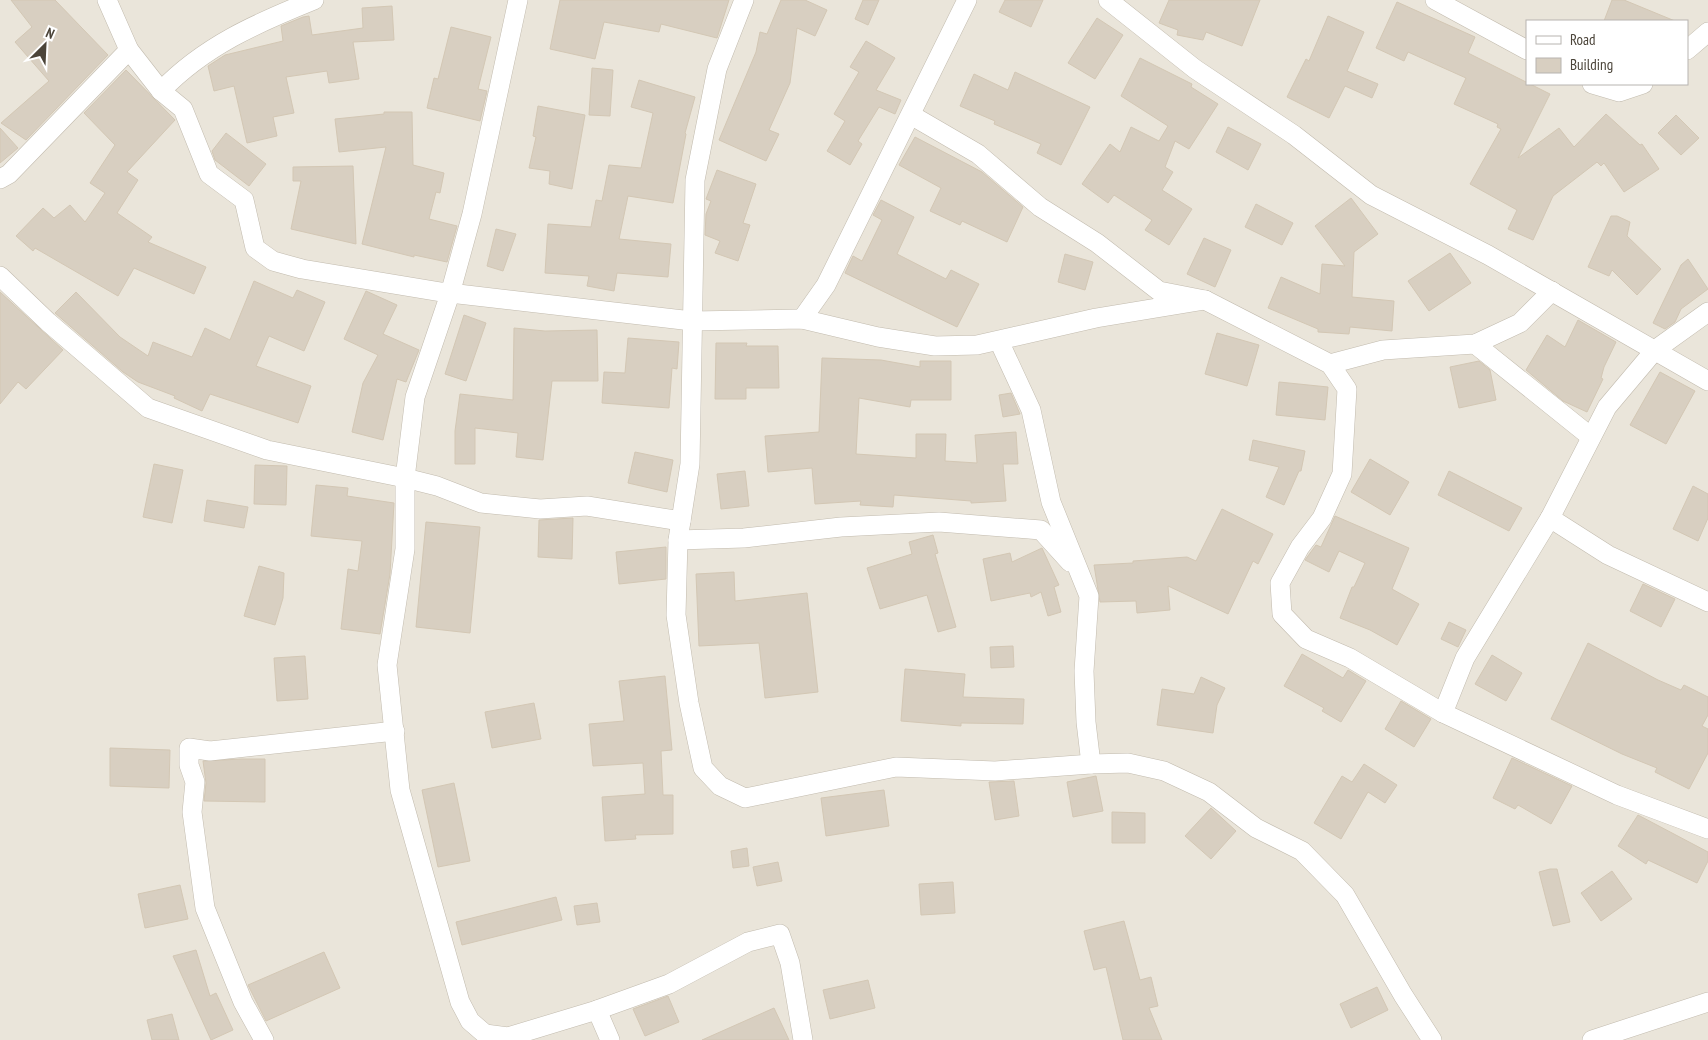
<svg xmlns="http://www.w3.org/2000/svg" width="1708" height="1040" viewBox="0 0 1708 1040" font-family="'PT Sans Narrow',sans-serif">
	<rect width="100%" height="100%" fill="#f6f3ec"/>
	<!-- residential -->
	<path fill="#eae5da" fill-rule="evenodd" d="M 0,0 L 1708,0 L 1708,1040 L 0,1040 ZM 1527,21 L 1687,21 L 1687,84 L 1527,84 Z"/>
	<!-- building -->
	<g fill="#d8cfc1" stroke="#d3c7b4">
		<polygon points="11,0 55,0 108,55 26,140 1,123 49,81 15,42 32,27"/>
		<polygon points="560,0 729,0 717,38 661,24 659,32 604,22 595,59 550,49"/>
		<polygon points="781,0 805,0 827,10 815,36 797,28 790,83 769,130 779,134 766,161 719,140 756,52 760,32 767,34"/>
		<polygon points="863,0 879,0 868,25 855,19"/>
		<polygon points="1005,0 1043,0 1031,27 999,12"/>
		<polygon points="1169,0 1260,0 1242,46 1206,32 1203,40 1177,35 1178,30 1159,23"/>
		<polygon points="1612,0 1624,0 1675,21 1604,21"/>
		<polygon points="1397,2 1475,37 1468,53 1550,94 1518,158 1559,128 1574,147 1606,114 1640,145 1642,144 1659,169 1624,192 1604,163 1601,166 1597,162 1553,196 1533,240 1508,229 1517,210 1470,184 1501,129 1497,127 1498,124 1454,104 1466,78 1408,52 1404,61 1376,48"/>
		<polygon points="392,6 394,40 353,42 359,79 329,83 327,71 286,77 294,113 273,117 277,136 247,143 234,86 214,91 208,66 225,55 283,41 281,26 303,17 309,16 312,35 363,28 362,8"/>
		<polygon points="1328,16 1364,32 1347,71 1378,84 1372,98 1345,86 1329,118 1287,97 1306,59 1309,61"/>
		<polygon points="1097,18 1123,35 1095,79 1068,63"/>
		<polygon points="451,27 491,37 478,89 487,91 480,121 427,108 434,78 438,79"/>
		<polygon points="866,41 895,58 876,90 901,100 895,114 879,107 858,141 862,144 850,165 827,151 845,121 834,114 859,72 850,67"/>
		<polygon points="1140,58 1192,84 1191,87 1218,104 1189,149 1175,141 1165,167 1173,172 1162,190 1192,209 1169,245 1145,230 1152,220 1114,195 1108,203 1082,184 1110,144 1120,152 1131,127 1159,141 1168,126 1121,96"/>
		<polygon points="592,68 613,70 610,116 589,115"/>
		<polygon points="126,70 175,120 127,172 138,180 117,213 152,237 148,242 206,267 194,294 134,268 118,296 35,248 33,251 16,236 43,208 54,218 70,205 85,222 105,193 90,183 115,145 84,113"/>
		<polygon points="1015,72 1090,107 1061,165 1037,153 1041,144 994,124 995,121 960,106 974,74 1008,90"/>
		<polygon points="639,80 695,97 685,133 686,134 673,203 628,196 619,239 671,244 668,277 617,273 614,291 587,286 589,276 545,273 548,224 591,227 596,200 602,201 609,165 641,168 653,113 631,107"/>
		<polygon points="538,106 585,115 572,189 549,184 550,171 529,168 536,137 533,136"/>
		<polygon points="384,112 412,112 413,165 444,173 440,193 436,192 429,219 457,226 447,262 414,255 414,257 362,244 386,147 339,152 335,119 384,114"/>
		<polygon points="1676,115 1699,138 1681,155 1658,133"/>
		<polygon points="1228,127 1261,144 1248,170 1216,152"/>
		<polygon points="0,128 18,148 0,163"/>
		<polygon points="226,133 266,164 249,186 215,160 212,151"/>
		<polygon points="915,137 982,172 1023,207 1007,242 962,221 960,225 930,211 941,188 899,165"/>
		<polygon points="353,166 356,244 291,229 301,181 293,181 293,167"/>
		<polygon points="717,170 756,184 743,223 750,225 738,261 715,253 720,241 705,235 706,214 711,201 706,199"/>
		<polygon points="1351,198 1378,234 1354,252 1352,297 1394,301 1392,331 1350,327 1349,334 1318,332 1318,329 1268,308 1281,277 1320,294 1322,264 1345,266 1315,226"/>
		<polygon points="881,200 914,217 897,254 946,279 951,270 979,284 957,327 845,273 853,256 862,261 882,220 873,215"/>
		<polygon points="1256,204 1293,223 1282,245 1245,227"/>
		<polygon points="1611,216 1617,216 1630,222 1627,236 1661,269 1637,295 1612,270 1609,276 1588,267"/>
		<polygon points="496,229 516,234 503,271 487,266"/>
		<polygon points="1204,238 1231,250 1215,287 1187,274"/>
		<polygon points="1450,253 1471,283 1429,311 1408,281"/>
		<polygon points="1065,254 1093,262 1085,290 1058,282"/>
		<polygon points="1688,259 1708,289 1681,309 1675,322 1665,329 1653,323 1681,265"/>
		<polygon points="254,281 293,298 297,290 325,302 304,351 269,336 256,366 311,386 298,423 210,394 202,411 174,398 175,396 138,382 123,372 55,313 76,292 120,337 148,356 153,342 192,357 205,328 230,340"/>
		<polygon points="366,291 397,305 383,334 419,350 406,382 397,379 383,440 352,432 363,383 378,355 344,339"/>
		<polygon points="0,292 63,350 26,389 18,382 0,404"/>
		<polygon points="464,315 486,323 466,381 445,374"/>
		<polygon points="1578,320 1616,342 1604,367 1601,378 1603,379 1587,412 1563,401 1526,370 1547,335 1565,347"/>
		<polygon points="514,328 545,331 597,330 598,381 552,381 543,460 516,457 518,433 475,428 475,464 455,464 455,431 460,394 513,400"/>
		<polygon points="1217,333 1259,345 1247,386 1205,374"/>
		<polygon points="628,338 679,342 677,369 672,368 669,408 602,403 604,372 625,373"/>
		<polygon points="716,343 747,343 746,346 778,346 779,388 746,388 746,399 715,399"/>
		<polygon points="822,358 881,360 920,367 920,361 951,361 951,400 911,400 910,407 859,398 856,454 916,458 916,434 946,434 945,461 977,463 975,435 1016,432 1018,464 1003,464 1006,501 971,503 971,501 894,495 893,507 860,505 861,501 815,504 812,468 768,472 765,436 819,432"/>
		<polygon points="1479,361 1490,370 1496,400 1459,408 1450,367"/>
		<polygon points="1660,372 1695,391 1666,444 1630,425"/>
		<polygon points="1279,382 1328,387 1325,420 1276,415"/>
		<polygon points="1011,393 1020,414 1003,417 999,395"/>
		<polygon points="1253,440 1305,451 1301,471 1299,471 1284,505 1266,497 1279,467 1249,460"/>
		<polygon points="635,452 673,460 667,492 628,483"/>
		<polygon points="1370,459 1409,482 1390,515 1351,492"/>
		<polygon points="154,464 183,470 172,523 143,517"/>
		<polygon points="255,465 287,466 286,505 254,504"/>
		<polygon points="745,471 749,506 721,509 717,474"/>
		<polygon points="1449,471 1522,508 1509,531 1438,495"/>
		<polygon points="316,485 348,488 347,496 394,503 390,574 380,634 341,629 348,569 358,571 362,541 311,536"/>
		<polygon points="1693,486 1708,494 1708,518 1698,541 1673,529"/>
		<polygon points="207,500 248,507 244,528 204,521"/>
		<polygon points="1222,509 1273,534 1258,564 1253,561 1228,614 1168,586 1170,610 1137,613 1136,601 1100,602 1094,565 1133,563 1133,561 1187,557 1196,561"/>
		<polygon points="1335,516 1409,548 1392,589 1419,604 1397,645 1370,630 1340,618 1352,587 1354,587 1365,563 1339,551 1329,572 1305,560 1316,545 1321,547"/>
		<polygon points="573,518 572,559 538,557 539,520"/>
		<polygon points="426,522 480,527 470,633 416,627"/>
		<polygon points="933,535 938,553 935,554 956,627 938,632 927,595 880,609 867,568 912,554 909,542"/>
		<polygon points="666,547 666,579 619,584 616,552"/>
		<polygon points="1042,548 1059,585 1054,587 1061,612 1048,616 1041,592 1031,597 1030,593 991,601 983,559 1010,553 1012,562"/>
		<polygon points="259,566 284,573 283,598 275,625 244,616"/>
		<polygon points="734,572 735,601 807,593 818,692 765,698 759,643 699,646 696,574"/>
		<polygon points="1643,584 1675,599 1661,627 1630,611"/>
		<polygon points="1449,622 1466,630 1458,647 1441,639"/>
		<polygon points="1588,643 1658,680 1681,690 1684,685 1708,697 1708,715 1702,726 1708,729 1708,753 1689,789 1655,772 1657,768 1622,754 1551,719"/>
		<polygon points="1013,646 1014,667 991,668 990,647"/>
		<polygon points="1302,654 1343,678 1348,670 1366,681 1341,722 1322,711 1324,708 1284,686"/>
		<polygon points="1492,655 1522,673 1506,701 1475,684"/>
		<polygon points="305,656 308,699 277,701 274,658"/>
		<polygon points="905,669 965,674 963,697 1024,699 1023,724 961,723 961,726 901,721"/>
		<polygon points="665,676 672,750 661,751 663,795 673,795 673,834 635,835 636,839 605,841 602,797 645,794 643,763 593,766 589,724 624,721 619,681"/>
		<polygon points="1201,677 1225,688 1217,705 1213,733 1157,725 1162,689 1194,694"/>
		<polygon points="1401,701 1431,719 1414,747 1385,729"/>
		<polygon points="534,703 541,739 492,748 485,712"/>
		<polygon points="110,748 170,750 169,788 110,786"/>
		<polygon points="1512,758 1572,786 1551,824 1518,805 1515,809 1493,798"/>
		<polygon points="241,759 265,759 265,802 204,801 206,783 203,761"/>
		<polygon points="1364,764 1397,785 1385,803 1368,792 1341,839 1314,823 1342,776 1352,782"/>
		<polygon points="1096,776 1103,811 1073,817 1067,782"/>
		<polygon points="1014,781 1019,816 995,820 989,782"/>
		<polygon points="454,783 470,861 438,867 422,790"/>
		<polygon points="884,790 889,826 826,836 821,798"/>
		<polygon points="1211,808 1236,831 1211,859 1185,836"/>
		<polygon points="1112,812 1145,813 1145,843 1112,843"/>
		<polygon points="1638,815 1708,852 1708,861 1697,883 1648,860 1646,864 1618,846"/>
		<polygon points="747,848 749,866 733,868 731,851"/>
		<polygon points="778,862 782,881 757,886 753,867"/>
		<polygon points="1550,869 1557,869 1570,922 1553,926 1539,872"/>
		<polygon points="1612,871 1632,899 1601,921 1581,893"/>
		<polygon points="953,882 955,913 921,915 919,884"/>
		<polygon points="180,885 188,919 145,928 138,894"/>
		<polygon points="556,897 562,920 462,945 456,922"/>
		<polygon points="597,903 600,922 577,925 574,906"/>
		<polygon points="1124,921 1140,980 1151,977 1158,1006 1149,1008 1162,1040 1123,1040 1106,967 1094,970 1084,931"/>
		<polygon points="196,950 210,996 216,993 233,1030 211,1040 173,956"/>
		<polygon points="324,952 340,988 266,1021 248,985"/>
		<polygon points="868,980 875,1008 830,1019 823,990"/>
		<polygon points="1377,987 1388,1010 1351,1028 1340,1004"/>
		<polygon points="668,996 679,1022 645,1036 633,1009"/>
		<polygon points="774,1008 789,1040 702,1040"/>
		<polygon points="172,1014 179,1040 152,1040 147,1020"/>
	</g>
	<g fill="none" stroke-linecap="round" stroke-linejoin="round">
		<defs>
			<g id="minor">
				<polyline points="107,0 129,50 161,91 183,109 209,174 244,200 255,248 273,261 302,269 441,292 692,321 802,319 878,337 935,346 977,345 1096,318 1205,300"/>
				<polyline points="518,0 472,214 450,294 415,397 405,478 405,549 387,665 400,790 460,1002 470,1021 485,1034 508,1037 597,1010 669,984 748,942 780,934 790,963 803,1040"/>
				<polyline points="744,0 717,69 695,180 690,464 678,540 676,615 689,703 703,768 720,786 745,798 896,767 995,771 1091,764 1128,763 1164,771 1209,792 1256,828 1302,851 1345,895 1403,995 1432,1040"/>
				<polyline points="1108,0 1195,69 1294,135 1371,195 1488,255 1708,381"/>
				<polyline points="1435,0 1527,50"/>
				<polyline points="1687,50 1708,32"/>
				<polyline points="1592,84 1619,92 1643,84"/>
				<path d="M 161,91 C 204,46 257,23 314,0"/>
				<polyline points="911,115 978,154 1040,207 1097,243 1159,291 1205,300 1330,364 1347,389 1342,474 1322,518 1300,547 1280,583 1282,614 1306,639 1350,658 1443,713 1617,795 1708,829"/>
				<polyline points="0,179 9,174 129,50"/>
				<polyline points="0,276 48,322 148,408 267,450 405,478 437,486 481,503 540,509 587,506 681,521"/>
				<polyline points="802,319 826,285 967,0"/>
				<polyline points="999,341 1031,410 1051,502 1089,596 1084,671 1086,722 1091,764"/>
				<polyline points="1475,344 1591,437"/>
				<polyline points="1330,364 1383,350 1475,344 1520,323 1552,291"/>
				<polyline points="1550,518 1608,555 1708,602"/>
				<polyline points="678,540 744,538 841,527 939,522 1041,530 1070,562"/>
				<polyline points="1443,713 1465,658 1550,518 1607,407 1655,350 1708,312"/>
				<polyline points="597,1010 610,1040"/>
				<polyline points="264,1040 243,1002 205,908 192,812 195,782 189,765 189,748 210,751 395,731"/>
				<polyline points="1592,1040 1708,1002"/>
			</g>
		</defs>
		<!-- minor casing -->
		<use href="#minor" stroke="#c2bbae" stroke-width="20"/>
		<!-- minor -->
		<use href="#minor" stroke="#fff" stroke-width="19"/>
	</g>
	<!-- legend -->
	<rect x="1526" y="20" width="162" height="65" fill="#ffffff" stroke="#b7b4b0"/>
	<rect x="1536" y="36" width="25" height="8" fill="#ffffff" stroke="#b7b4b0"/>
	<text x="1570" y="45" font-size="15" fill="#4b4439">Road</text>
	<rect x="1536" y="58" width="25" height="15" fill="#d8cfc1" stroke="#b7b4b0"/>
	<text x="1570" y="70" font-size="15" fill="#4b4439">Building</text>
	<!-- north arrow -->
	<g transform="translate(45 45) rotate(24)" stroke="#ffffff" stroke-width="4" paint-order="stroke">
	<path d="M0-4L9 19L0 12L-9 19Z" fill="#4b4439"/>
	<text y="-8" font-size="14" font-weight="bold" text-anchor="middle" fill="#4b4439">N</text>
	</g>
</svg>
